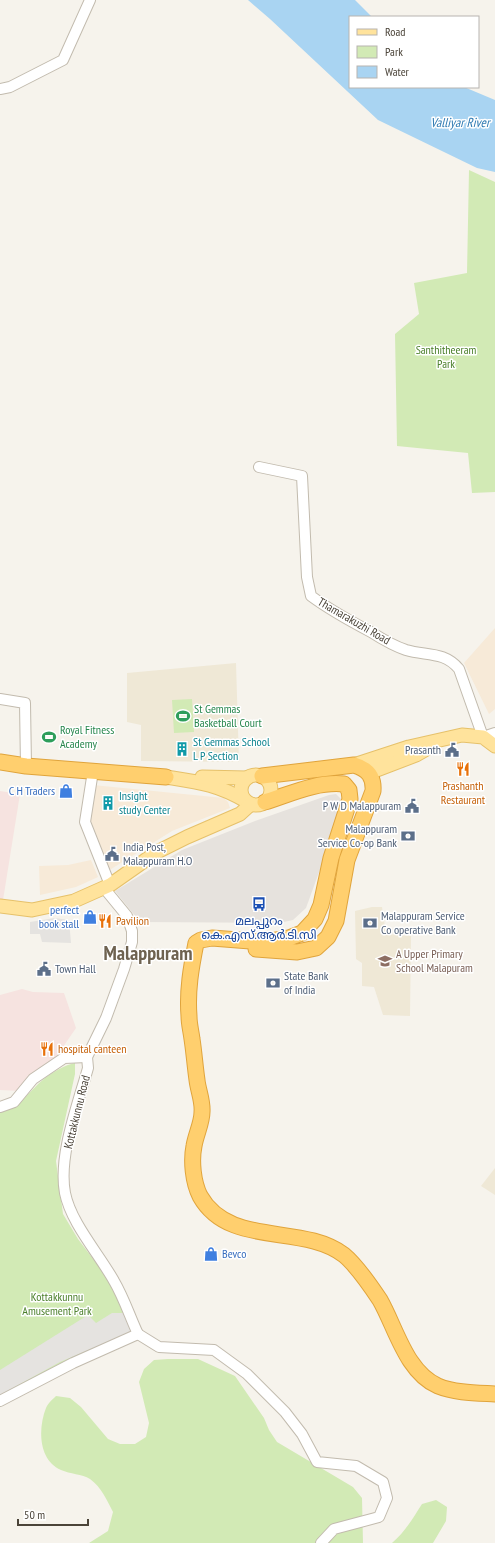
<svg xmlns="http://www.w3.org/2000/svg" width="495" height="1543" viewBox="0 0 495 1543" font-family="'PT Sans Narrow','Noto Sans Malayalam',sans-serif">
	<rect width="100%" height="100%" fill="#f6f3ec"/>
	<!-- commercial -->
	<g fill="#f7ead8">
		<polygon points="495,628 495,709 489,714 464,663"/>
		<polygon points="93,785 224,798 228,802 230,808 172,831 108,871 89,815"/>
		<polygon points="91,860 98,877 76,887 40,895 39,866 68,865"/>
	</g>
	<!-- industrial -->
	<polygon fill="#e6e2dd" points="336,794 342,800 342,809 306,908 293,920 279,923 140,922 115,891 182,850 255,821 329,795"/>
	<!-- education -->
	<g fill="#efe8d6">
		<polygon points="236,663 239,762 141,761 141,725 127,722 127,673"/>
		<polygon points="372,907 382,907 386,934 411,936 410,1016 383,1015 374,987 362,986 362,963 356,959 355,911"/>
		<polygon points="495,1168 495,1195 481,1186"/>
	</g>
	<!-- medical -->
	<g fill="#f6e3e0">
		<polygon points="0,791 20,794 3,900 0,899"/>
		<polygon points="22,989 33,992 64,993 76,1028 52,1063 20,1091 0,1090 0,995"/>
	</g>
	<!-- green -->
	<g fill="#d2eab5">
		<polygon points="469,170 495,182 495,492 472,493 468,453 397,446 395,334 419,314 414,283 467,273"/>
		<polygon points="192,699 194,732 174,733 172,700"/>
		<path d="M 75,1063 L 75,1074 L 56,1161 L 63,1214 L 78,1239 L 112,1284 L 135,1334 L 0,1397 L 0,1112 C 18,1110 31,1089 45,1078 C 53,1072 65,1065 75,1063 Z"/>
		<path d="M 168,1359 L 198,1359 L 235,1376 L 264,1418 L 269,1430 L 277,1442 L 353,1487 L 362,1498 L 363,1543 L 89,1543 L 108,1531 L 113,1512 C 107,1500 101,1487 90,1479 C 82,1474 70,1474 61,1470 C 38,1460 38,1428 46,1408 C 48,1403 53,1399 56,1396 L 70,1398 L 81,1407 L 108,1439 L 120,1444 L 135,1444 L 146,1437 L 149,1423 L 139,1382 L 144,1369 L 154,1360 Z"/>
		<path d="M 436,1500 L 447,1507 L 446,1521 L 433,1543 L 392,1543 C 405,1532 413,1518 422,1504 Z"/>
	</g>
	<!-- parking -->
	<g fill="#e5e3e0">
		<polygon points="55,918 69,920 71,943 42,942 40,934 30,934 30,922"/>
		<polygon points="112,1313 123,1313 133,1331 60,1362 0,1395 0,1370 88,1315 96,1323"/>
	</g>
	<!-- water -->
	<polygon fill="#a9d4f2" points="248,0 355,0 372,17 350,17 350,87 464,87 495,100 495,172 477,168 378,120 270,19"/>
	<g fill="none" stroke-linecap="round" stroke-linejoin="round">
		<defs>
			<g id="minor">
				<polyline points="0,89 10,87 63,60 90,0"/>
				<path d="M 259,467 L 302,476 L 307,577 L 311,596 C 330,610 350,621 371,632 C 382,639 394,646 406,650 C 426,656 444,651 459,669 L 483,737 L 495,733"/>
				<polyline points="0,699 25,703 26,766"/>
				<polyline points="93,771 85,822 110,885"/>
				<path d="M 104,888 L 127,916 L 132,931 L 132,942 L 124,969 L 106,1018 L 87,1057 L 88,1068 C 78,1104 58,1156 65,1193 C 71,1223 99,1254 114,1281 C 124,1298 130,1317 138,1334"/>
				<polyline points="0,1107 14,1102 33,1079 64,1058 87,1057"/>
				<polyline points="138,1334 159,1347 214,1350 247,1374 285,1412 302,1434 317,1462 356,1466 383,1482 387,1498 379,1517 334,1529 321,1543"/>
				<polyline points="0,1401 73,1363 138,1334"/>
			</g>
			<g id="major">
				<polyline points="354,765 409,747 462,735 483,737 495,746"/>
				<polyline points="369,773 416,755 430,747"/>
				<circle cx="256" cy="790" r="15"/>
				<path d="M 166,777 C 198,782 217,784 246,801"/>
				<polyline points="202,777 247,778"/>
				<polyline points="0,906 32,910 74,901 110,885 157,852 187,837 240,814 251,804"/>
			</g>
			<g id="highway">
				<polyline points="0,762 26,766 166,777"/>
				<path d="M 265,802 C 290,794 318,781 344,784 L 349,790 L 350,799 L 331,858 L 321,905 L 315,919 L 302,933 L 289,938 L 264,942 L 212,938 L 201,940 L 196,943 C 191,968 187,991 189,1016 C 189,1024 191,1031 192,1039 C 194,1052 195,1066 197,1080 C 198,1090 203,1101 202,1112 C 202,1123 196,1134 194,1146 C 191,1161 193,1182 200,1196 C 229,1248 302,1223 344,1255 C 355,1264 372,1288 380,1300 C 396,1328 406,1372 438,1386 C 455,1393 477,1393 495,1394"/>
				<path d="M 256,949 L 297,952 L 316,948 L 328,937 L 336,921 L 347,860 L 373,791 C 374,777 368,769 354,765 L 262,776"/>
			</g>
		</defs>
		<!-- minor casing -->
		<use href="#minor" stroke="#c2bbae" stroke-width="12"/>
		<!-- major casing -->
		<use href="#major" stroke="#e6c16a" stroke-width="15"/>
		<!-- highway casing -->
		<use href="#highway" stroke="#e0a43c" stroke-width="17"/>
		<!-- minor -->
		<use href="#minor" stroke="#fff" stroke-width="10"/>
		<!-- major -->
		<use href="#major" stroke="#ffe39c" stroke-width="13"/>
		<!-- highway -->
		<use href="#highway" stroke="#ffcf6e" stroke-width="15"/>
	</g>
	<!-- icons -->
	<defs>
		<symbol id="stadium-bare" viewBox="-9 -9 18 18"><path d="M0-5a6.5 5 0 1 0 0 10a6.5 5 0 1 0 0-10ZM-3.5-1.8h7v3.6h-7Z" fill="#2e9e5b" stroke="#fff" stroke-width="2.5" paint-order="stroke"/></symbol>
		<symbol id="building-bare" viewBox="-9 -9 18 18"><path d="M-4-6H4V6H1V3H-1V6H-4ZM-2.5-4.3h1.7v1.8h-1.7ZM.8-4.3h1.7v1.8H.8ZM-2.5-1h1.7V.8h-1.7ZM.8-1h1.7V.8H.8Z" fill="#0f9aa8" stroke="#fff" stroke-width="2.5" paint-order="stroke"/></symbol>
		<symbol id="civic-bare" viewBox="-9 -9 18 18"><path d="M-.6-6.5H3V-4.5H.6V-3L4-1V1h2V6H-6V1h2V-1L-.6-3ZM-1.2 2.5V6h2.4V2.5Z" fill="#5c6f8a" stroke="#fff" stroke-width="2.5" paint-order="stroke"/></symbol>
		<symbol id="restaurant-bare" viewBox="-9 -9 18 18"><path d="M-5-6h1v4h1v-4h1v4h1v-4h1v5L-1.5 .5V6h-2V.5L-5-1ZM5-6V6H3V1.5H1.5Q1.5-4 5-6Z" fill="#e8710a" stroke="#fff" stroke-width="2.5" paint-order="stroke"/></symbol>
		<symbol id="shop-bare" viewBox="-9 -9 18 18"><path d="M-5-2.5h2.3a2.7 3.5 0 0 1 5.4 0H5L5.5 6h-11ZM-1.5-2.5h3a1.5 2.3 0 0 0-3 0Z" fill="#3f7fe0" stroke="#fff" stroke-width="2.5" paint-order="stroke"/></symbol>
		<symbol id="bank-bare" viewBox="-9 -9 18 18"><path d="M-6-4H6V4H-6ZM0-2.3a2.3 2.3 0 1 0 0 4.6a2.3 2.3 0 1 0 0-4.6Z" fill="#5c6f8a" stroke="#fff" stroke-width="2.5" paint-order="stroke"/></symbol>
		<symbol id="bus-bare" viewBox="-9 -9 18 18"><path d="M-5-6H5V4H4V6H2V4H-2V6H-4V4H-5ZM-3.5-4V0h7V-4ZM-3.5 1.2v1.5H-2V1.2ZM2 1.2v1.5H3.5V1.2Z" fill="#1a4fb4" stroke="#fff" stroke-width="2.5" paint-order="stroke"/></symbol>
		<symbol id="school-bare" viewBox="-9 -9 18 18"><path d="M0-5L7-2L0 1L-7-2ZM-4 1L0 2.5L4 1V4Q0 6-4 4Z" fill="#8d6e63" stroke="#fff" stroke-width="2.5" paint-order="stroke"/></symbol>
	</defs>
	<g fill-rule="evenodd">
		<use href="#stadium-bare" x="173" y="706" width="20" height="20"/>
		<use href="#stadium-bare" x="39" y="727" width="20" height="20"/>
		<use href="#building-bare" x="172" y="739" width="20" height="20"/>
		<use href="#civic-bare" x="442" y="740" width="20" height="20"/>
		<use href="#restaurant-bare" x="453" y="759" width="20" height="20"/>
		<use href="#shop-bare" x="56" y="781" width="20" height="20"/>
		<use href="#building-bare" x="98" y="793" width="20" height="20"/>
		<use href="#civic-bare" x="402" y="796" width="20" height="20"/>
		<use href="#bank-bare" x="398" y="826" width="20" height="20"/>
		<use href="#civic-bare" x="102" y="844" width="20" height="20"/>
		<use href="#bus-bare" x="249" y="894" width="20" height="20"/>
		<use href="#shop-bare" x="80" y="907" width="20" height="20"/>
		<use href="#restaurant-bare" x="95" y="911" width="20" height="20"/>
		<use href="#bank-bare" x="360" y="913" width="20" height="20"/>
		<use href="#school-bare" x="375" y="951" width="20" height="20"/>
		<use href="#civic-bare" x="34" y="959" width="20" height="20"/>
		<use href="#bank-bare" x="263" y="973" width="20" height="20"/>
		<use href="#restaurant-bare" x="37" y="1039" width="20" height="20"/>
		<use href="#shop-bare" x="201" y="1244" width="20" height="20"/>
	</g>
	<g text-anchor="middle" stroke-width="3" stroke-linejoin="round" paint-order="stroke">
		<!-- park labels -->
		<g font-size="12" fill="#4a7f2a" stroke="#fff">
			<text x="446" y="354">Santhitheeram<tspan x="446" dy="14">Park</tspan></text>
			<text x="57" y="1301">Kottakkunnu<tspan x="57" dy="14">Amusement Park</tspan></text>
		</g>
		<!-- street labels -->
		<g font-size="12" fill="#4b4439" stroke="#fff">
			<text transform="translate(354 621) rotate(30)" y="4">Thamarakuzhi Road</text>
			<text transform="translate(77 1112) rotate(-76)" y="4">Kottakkunnu Road</text>
		</g>
		<!-- leisure labels -->
		<g font-size="12" fill="#27864d" stroke="#fff" text-anchor="start">
			<text x="194" y="713">St Gemmas<tspan x="194" dy="14">Basketball Court</tspan></text>
			<text x="60" y="734">Royal Fitness<tspan x="60" dy="14">Academy</tspan></text>
		</g>
		<!-- culture labels -->
		<g font-size="12" fill="#0d838f" stroke="#fff" text-anchor="start">
			<text x="193" y="746">St Gemmas School<tspan x="193" dy="14">L P Section</tspan></text>
			<text x="119" y="800">Insight<tspan x="119" dy="14">study Center</tspan></text>
		</g>
		<!-- service labels -->
		<g font-size="12" fill="#4e5e75" stroke="#fff" text-anchor="start">
			<text x="441" y="754" text-anchor="end">Prasanth</text>
			<text x="401" y="810" text-anchor="end">P W D Malappuram</text>
			<text x="397" y="833" text-anchor="end">Malappuram<tspan x="397" dy="14">Service Co-op Bank</tspan></text>
			<text x="123" y="851">India Post,<tspan x="123" dy="14">Malappuram H.O</tspan></text>
			<text x="381" y="920">Malappuram Service<tspan x="381" dy="14">Co operative Bank</tspan></text>
			<text x="55" y="973">Town Hall</text>
			<text x="284" y="980">State Bank<tspan x="284" dy="14">of India</tspan></text>
		</g>
		<!-- food labels -->
		<g font-size="12" fill="#c56008" stroke="#fff" text-anchor="start">
			<text x="463" y="790" text-anchor="middle">Prashanth<tspan x="463" dy="14">Restaurant</tspan></text>
			<text x="116" y="925">Pavilion</text>
			<text x="58" y="1053">hospital canteen</text>
		</g>
		<!-- shop labels -->
		<g font-size="12" fill="#366cbe" stroke="#fff" text-anchor="end">
			<text x="55" y="795">C H Traders</text>
			<text x="79" y="914">perfect<tspan x="79" dy="14">book stall</tspan></text>
			<text x="222" y="1258" text-anchor="start">Bevco</text>
		</g>
		<!-- transit labels -->
		<g font-size="12" fill="#164399" stroke="#fff">
			<text x="259" y="925">മലപ്പുറം<tspan x="259" dy="14">കെ.എസ്.ആർ.ടി.സി</tspan></text>
		</g>
		<!-- education labels -->
		<g font-size="12" fill="#785e54" stroke="#fff" text-anchor="start">
			<text x="396" y="958">A Upper Primary<tspan x="396" dy="14">School Malapuram</tspan></text>
		</g>
		<!-- water labels -->
		<g font-size="13" font-style="italic" fill="#2e7ab2" stroke="#fff">
			<text x="460" y="127">Valliyar River</text>
		</g>
		<!-- town labels -->
		<g font-size="20" font-weight="bold" fill="#6e6250" stroke="#fff">
			<text x="148" y="960">Malappuram</text>
		</g>
	</g>
	<!-- legend -->
	<rect x="349" y="16" width="130" height="72" fill="#ffffff" stroke="#b7b4b0"/>
	<rect x="357" y="29" width="20" height="6" fill="#ffe39c" stroke="#b7b4b0"/>
	<text x="385" y="36" font-size="12" fill="#4b4439">Road</text>
	<rect x="357" y="46" width="20" height="12" fill="#d2eab5" stroke="#b7b4b0"/>
	<text x="385" y="56" font-size="12" fill="#4b4439">Park</text>
	<rect x="357" y="66" width="20" height="12" fill="#a9d4f2" stroke="#b7b4b0"/>
	<text x="385" y="76" font-size="12" fill="#4b4439">Water</text>
	<!-- scale -->
	<path d="M18 1519v6h70v-6" fill="none" stroke="#4b4439" stroke-width="2"/>
	<text x="24" y="1519" font-size="12" fill="#4b4439" stroke="#ffffff" stroke-width="3" paint-order="stroke">50 m</text>
</svg>
